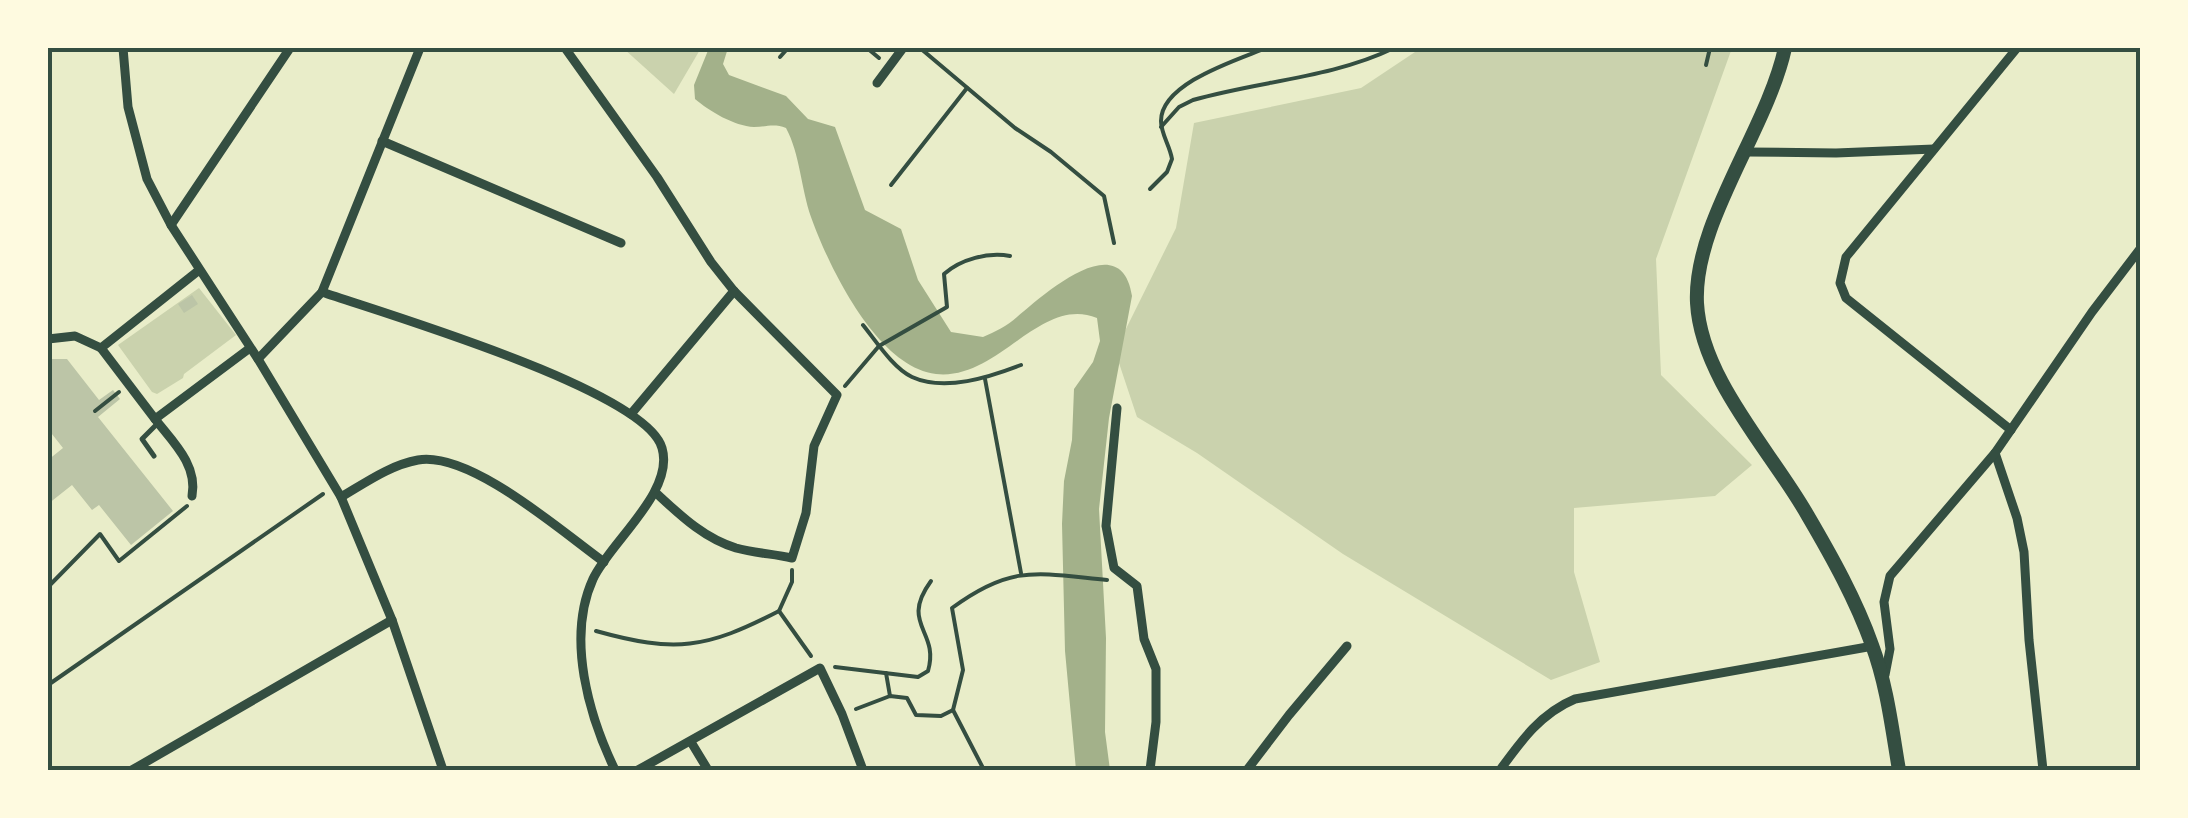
<svg xmlns="http://www.w3.org/2000/svg" width="2188" height="818" viewBox="0 0 2188 818" font-family="Quicksand,sans-serif">
	<rect width="100%" height="100%" fill="#e9edc9"/>
	<!-- green -->
	<g fill="#cad2ad">
		<polygon points="623,48 701,48 674,94"/>
		<polygon points="1421,48 1732,48 1656,259 1661,375 1752,465 1715,496 1574,508 1574,572 1600,662 1551,680 1343,554 1197,453 1137,417 1115,351 1176,228 1194,123 1361,88"/>
		<polygon points="199,288 236,335 184,374 183,378 157,394 152,392 118,345"/>
	</g>
	<!-- water -->
	<path fill="#a3b18a" d="M 709,48 L 728,48 L 723,64 L 729,75 L 786,96 L 808,119 L 835,127 L 865,210 L 901,229 L 918,280 L 951,332 L 983,337 C 995,332 1007,326 1017,317 C 1042,296 1121,224 1132,296 L 1109,418 L 1099,509 L 1106,638 L 1105,732 L 1110,770 L 1076,770 L 1065,651 L 1062,524 L 1064,481 L 1072,440 L 1074,389 L 1093,362 L 1100,341 L 1097,318 C 1040,295 998,381 936,374 C 877,367 829,267 811,217 C 801,188 800,154 786,128 C 774,123 766,127 754,127 C 734,126 709,111 695,99 L 694,85 Z"/>
	<!-- building -->
	<g fill="#bcc5a7">
		<polygon points="192,295 198,304 184,313 178,304"/>
		<polygon points="49,359 67,359 99,400 113,390 120,399 98,417 173,511 131,545 99,505 92,510 72,485 48,504 48,460 63,448 48,429"/>
	</g>
	<g fill="none" stroke-linecap="round" stroke-linejoin="round">
		<!-- path -->
		<g stroke="#344e41" stroke-width="4">
			<polyline points="867,48 879,58"/>
			<polyline points="920,48 1015,128 1051,152 1104,196 1114,243"/>
			<polyline points="780,57 788,48"/>
			<polyline points="1706,65 1710,48"/>
			<path d="M 1161,127 L 1179,107 L 1193,100 C 1259,81 1332,78 1394,48"/>
			<polyline points="891,185 967,88"/>
			<path d="M 1150,189 L 1167,172 L 1172,159 C 1170,146 1161,134 1161,121 C 1161,83 1237,60 1266,48"/>
			<path d="M 863,325 C 876,341 893,368 912,377 C 945,392 990,377 1021,365"/>
			<polyline points="985,379 1021,573"/>
			<path d="M 845,386 L 879,346 L 947,307 L 944,274 C 961,259 988,252 1010,256"/>
			<polyline points="95,411 119,392"/>
			<polyline points="48,587 100,534 119,561 187,506"/>
			<polyline points="779,611 811,656"/>
			<path d="M 596,631 C 675,653 706,649 779,611 L 792,582 L 792,570"/>
			<path d="M 835,667 L 918,677 L 928,671 C 940,630 899,625 931,581"/>
			<polyline points="886,673 890,696"/>
			<polyline points="48,685 323,494"/>
			<path d="M 856,709 L 890,696 L 907,698 L 916,715 L 941,716 L 953,710 L 963,670 L 952,608 C 1012,564 1037,573 1107,580"/>
			<polyline points="953,710 984,770"/>
		</g>
		<!-- service -->
		<polyline stroke="#344e41" stroke-width="5" points="154,456 142,439 158,423"/>
		<!-- minor -->
		<g stroke="#344e41" stroke-width="9">
			<polyline points="123,48 128,107 147,179 171,225 258,359 341,497 392,620 443,770"/>
			<path d="M 565,48 L 657,177 L 711,262 L 734,291 L 837,395 L 814,446 L 806,513 L 792,558 C 774,554 754,553 736,548 C 703,538 679,514 655,492"/>
			<polyline points="877,83 903,48"/>
			<polyline points="382,141 621,243"/>
			<polyline points="1747,152 1836,153 1934,149"/>
			<polyline points="171,225 290,48"/>
			<polyline points="198,271 101,348 155,419 250,348"/>
			<path d="M 322,292 C 382,313 646,390 662,448 C 675,492 610,542 593,579 C 566,638 589,716 615,770"/>
			<polyline points="48,339 75,336 101,348"/>
			<polyline points="258,359 322,292 420,48"/>
			<polyline points="1117,408 1106,526 1114,568 1137,586 1144,639 1156,669 1156,722 1150,770"/>
			<polyline points="631,414 734,291"/>
			<path d="M 155,419 C 173,442 198,465 192,496"/>
			<polyline points="2011,430 1846,298 1840,283 1846,257 2017,48"/>
			<polyline points="1995,453 2017,518 2024,552 2029,640 2043,770"/>
			<path d="M 341,497 C 365,483 390,465 418,460 C 470,451 561,531 604,562"/>
			<polyline points="1885,675 1890,649 1884,602 1890,576 1995,453 2092,312 2140,249"/>
			<polyline points="691,742 708,770"/>
			<polyline points="132,770 392,620"/>
			<polyline points="638,770 820,668 842,714 863,770"/>
			<polyline points="1247,770 1289,715 1347,646"/>
			<path d="M 1500,770 C 1521,741 1541,713 1575,699 L 1873,646"/>
		</g>
		<!-- primary -->
		<path stroke="#344e41" stroke-width="14" d="M 1785,48 C 1767,130 1693,223 1697,303 C 1701,379 1772,452 1808,516 C 1832,557 1856,600 1872,645 C 1887,685 1892,729 1899,770"/>
	</g>
	<!-- border -->
	<rect width="2188" height="818" fill="none" stroke="#fefae0" stroke-width="100"/>
	<rect x="50" y="50" width="2088" height="718" fill="none" stroke="#344e41" stroke-width="4"/>
</svg>
